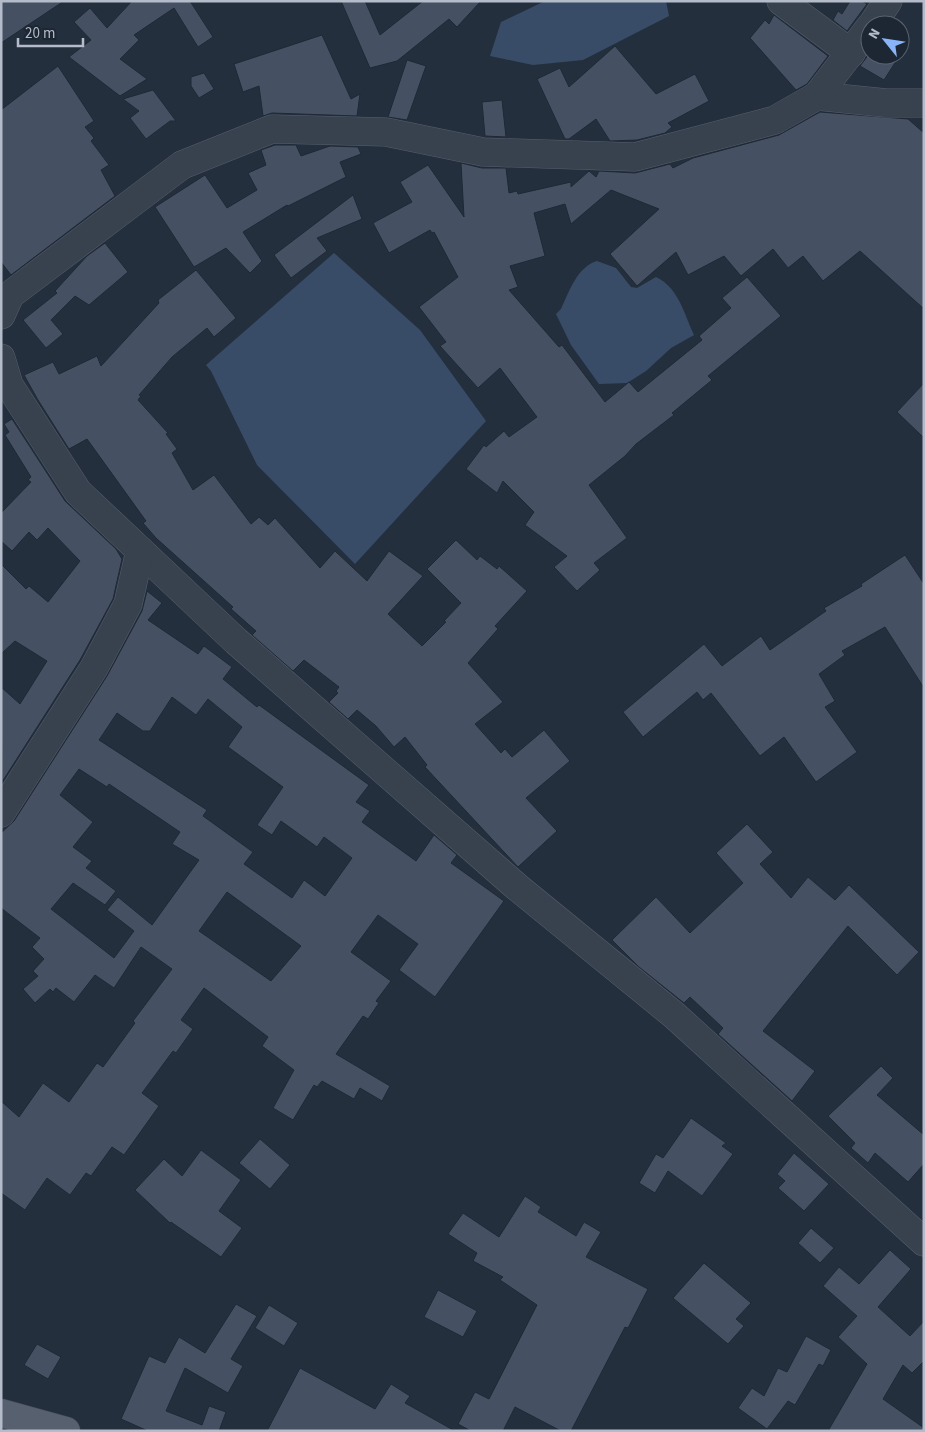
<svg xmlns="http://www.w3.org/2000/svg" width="925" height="1432" viewBox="0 0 925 1432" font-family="'Source Sans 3',sans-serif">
	<rect width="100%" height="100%" fill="#242f3e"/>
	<!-- water -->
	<g fill="#394c67">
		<polygon points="545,1 666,1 669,16 583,60 533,65 490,56 501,22"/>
		<polygon points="334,253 420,330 486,421 355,564 257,465 211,371 206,365"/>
		<path d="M 597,261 L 616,268 L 631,287 L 637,288 L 656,277 C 679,288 684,314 694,335 L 671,348 L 646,371 L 627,383 L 599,384 L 571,345 L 556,314 L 561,309 C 569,292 577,267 597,261 Z"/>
	</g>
	<!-- building -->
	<g fill="#455162" stroke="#1f2835" fill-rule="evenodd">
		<polygon points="1,1 64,1 1,43"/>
		<polygon points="132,1 190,1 213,37 198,47 174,8 134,35 139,40 120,59 147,79 120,96 69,57 91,40 74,22 90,8 107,28"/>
		<polygon points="341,1 365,1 380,35 423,1 481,1 457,27 449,19 397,61 370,68"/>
		<polygon points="850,1 862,1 867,4 847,31 833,20 838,11 842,14"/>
		<polygon points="774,15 828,56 807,84 796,90 750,38 765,20 769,24"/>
		<polygon points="322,35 351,99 360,94 357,116 272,113 263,116 259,86 243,92 234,64"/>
		<polygon points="615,46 656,94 695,74 709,101 668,123 672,127 665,133 637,140 610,141 596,119 569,139 565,139 537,79 560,68 569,87"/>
		<polygon points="870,53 870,55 900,55 884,80 860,66"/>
		<polygon points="407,60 426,66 407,120 388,117"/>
		<polygon points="58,66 94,121 85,127 94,138 91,141 109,165 101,170 115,196 11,275 1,262 1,110"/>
		<polygon points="204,73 214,89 199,98 191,86 191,77"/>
		<polygon points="153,90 176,121 170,121 146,139 130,118 139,111 123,99"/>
		<polygon points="502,100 506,137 485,136 482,102"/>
		<polygon points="820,112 908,119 924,133 924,309 860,251 823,281 803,256 788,268 773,249 741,276 724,256 688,275 676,252 637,286 610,254 659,209 611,190 571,224 565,204 534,213 545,256 510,266 518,287 509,290 559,347 562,345 605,402 629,382 638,392 702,340 699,336 731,308 722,298 747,277 781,316 708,376 712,380 672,413 674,415 636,444 625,456 589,485 627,538 594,563 600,570 577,591 554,567 567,556 525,525 534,512 503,481 497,493 466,469 484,445 486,447 504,431 509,437 537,417 500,368 478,388 440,346 446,342 419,307 458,277 434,232 432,233 430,230 389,253 373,223 412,202 400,182 428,165 464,217 461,163 482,168 506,168 509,193 517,191 518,194 571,182 571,187 589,171 596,177 599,171 635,173 670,164 673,168 693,158 779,135"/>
		<polygon points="275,145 296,145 301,156 330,146 358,147 361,154 340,162 346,177 288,206 287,205 243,232 262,261 250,273 226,248 194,267 155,207 205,175 227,208 257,190 248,173 266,165 261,150"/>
		<polygon points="353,195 362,219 317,238 327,251 291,278 274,255"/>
		<polygon points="105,243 128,272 89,305 75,296 51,320 63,334 46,348 23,320 57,293 55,291 87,256"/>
		<polygon points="196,270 236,318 214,337 207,328 172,357 139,395 141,396 138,400 168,433 166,434 177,449 172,453 193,490 214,475 251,524 259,517 268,525 275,518 320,568 335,551 367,581 389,551 423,576 388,614 422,646 446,622 444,621 461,603 427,569 456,540 477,560 480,556 497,569 499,566 527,591 495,626 498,629 468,663 503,702 475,724 501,753 505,749 512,757 544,730 570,761 526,798 557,831 518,867 425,767 427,765 405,737 394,747 376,726 357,710 348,719 329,702 338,693 336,691 339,687 304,660 293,671 252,635 256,631 231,609 233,607 156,538 143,523 146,521 87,439 69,449 38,400 24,375 53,362 59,374 97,356 101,366 159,303 158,300"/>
		<polygon points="924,383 924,438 897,412"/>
		<polygon points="12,419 65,501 116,549 122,559 113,599 80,660 2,782 1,687 20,704 47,661 15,641 1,654 1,564 26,589 29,586 48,602 80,561 48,528 37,540 29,532 12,551 1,541 1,513 31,482 28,480 31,477 5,435 9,432 4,424"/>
		<polygon points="905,555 924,584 924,688 885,627 842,651 845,655 819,674 835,701 825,707 857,752 816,782 784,737 760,756 711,693 703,700 697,692 643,737 623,712 704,644 722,666 761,636 770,650 826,611 824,608 862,586 861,584"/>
		<path d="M 147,591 L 162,603 L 148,620 L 198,654 L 204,646 L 232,667 L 223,679 L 257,707 L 259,705 L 369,785 L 356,802 L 370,811 L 362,822 L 416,861 L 434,835 L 457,855 L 451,863 L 504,901 L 435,997 L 399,970 L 418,944 L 378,915 L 351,952 L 391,981 L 376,1001 L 379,1003 L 368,1019 L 363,1016 L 336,1054 L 390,1086 L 382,1101 L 360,1088 L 354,1099 L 322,1081 L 317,1087 L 314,1085 L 293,1120 L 273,1108 L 294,1070 L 262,1046 L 268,1037 L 204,988 L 181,1020 L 193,1029 L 176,1053 L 173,1051 L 142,1093 L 159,1106 L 124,1155 L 112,1147 L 91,1176 L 86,1173 L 70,1195 L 47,1178 L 25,1210 L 1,1193 L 1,1101 L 19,1117 L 43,1083 L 69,1102 L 97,1063 L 103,1067 L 135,1023 L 133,1021 L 172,969 L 141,947 L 114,988 L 95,975 L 74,1002 L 56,988 L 53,992 L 50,989 L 35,1003 L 23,989 L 38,976 L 33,971 L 44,959 L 32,947 L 40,938 L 1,908 L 1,833 L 14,821 L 107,676 L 142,611 ZM 172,697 L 196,715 L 208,699 L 242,727 L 228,747 L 283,787 L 257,825 L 272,835 L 281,821 L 317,847 L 324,837 L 352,858 L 325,896 L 304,880 L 292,898 L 244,864 L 253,852 L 203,816 L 207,810 L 99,740 L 117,713 L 143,731 L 150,731 ZM 79,769 L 107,787 L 109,784 L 180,832 L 172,844 L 199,860 L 152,925 L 118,897 L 107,910 L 134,931 L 114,958 L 51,909 L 73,883 L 105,905 L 116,891 L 86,868 L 92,861 L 73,847 L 93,822 L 60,795 ZM 227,892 L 301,946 L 271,981 L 199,931 Z"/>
		<polygon points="747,824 773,852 760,864 791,898 808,877 835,900 849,885 919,952 897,975 848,926 763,1031 815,1071 792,1101 718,1034 723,1028 690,997 684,1003 639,967 612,940 656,897 690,933 743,883 716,853"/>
		<polygon points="881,1066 893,1078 877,1095 924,1135 924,1164 908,1182 875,1153 868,1163 851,1148 855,1143 828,1116"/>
		<polygon points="691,1118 726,1143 722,1146 733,1154 702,1196 668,1171 655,1193 639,1183 656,1154 663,1158"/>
		<polygon points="260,1139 290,1165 270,1189 239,1163"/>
		<polygon points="201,1150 241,1180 219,1211 242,1228 221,1257 171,1222 170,1223 135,1190 164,1159 182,1176"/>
		<polygon points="794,1153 829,1184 804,1211 778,1188 785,1181 777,1174"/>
		<polygon points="525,1196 541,1207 538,1212 576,1236 584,1222 601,1232 586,1257 648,1289 628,1328 625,1327 571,1431 561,1431 515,1407 503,1431 471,1431 458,1424 475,1392 489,1399 537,1305 500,1280 503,1277 473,1261 477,1253 448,1234 463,1213 499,1237"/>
		<polygon points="811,1228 834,1248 820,1263 798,1243"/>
		<polygon points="890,1250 911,1269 878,1307 910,1336 924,1321 924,1361 912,1373 903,1365 883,1399 924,1428 924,1431 828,1431 867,1364 838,1337 857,1316 823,1286 839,1267 859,1284"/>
		<polygon points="704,1263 751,1303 736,1319 744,1326 728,1344 673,1298"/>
		<polygon points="438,1290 477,1311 463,1337 424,1317"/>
		<polygon points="236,1304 257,1316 231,1359 243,1366 228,1393 185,1368 166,1411 202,1425 209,1406 226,1412 219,1431 148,1431 121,1419 149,1356 165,1363 179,1337 205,1353"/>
		<polygon points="269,1305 298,1323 284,1346 255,1328"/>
		<polygon points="806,1336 831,1350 823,1366 819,1364 795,1405 788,1401 767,1429 738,1408 752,1388 764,1396 778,1368 787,1372"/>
		<polygon points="37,1344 61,1357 48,1379 24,1365"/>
		<polygon points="300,1368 375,1409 391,1384 410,1396 405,1403 455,1431 267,1431"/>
	</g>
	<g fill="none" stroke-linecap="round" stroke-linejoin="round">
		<defs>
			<g id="minor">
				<polyline points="781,1 851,53"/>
				<polyline points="872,25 888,1"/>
				<polyline points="817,96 886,103 924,103"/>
				<polyline points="1,315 10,295 182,165 272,129 386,132 483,152 635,157 775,120 817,96 870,27"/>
				<polyline points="1,358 9,385 78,492 236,641 517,887 674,1015 924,1242"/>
				<polyline points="1,813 94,668 128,604 140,551"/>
			</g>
			<polyline id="major" points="1,1413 66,1431"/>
		</defs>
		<!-- minor casing -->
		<use href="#minor" stroke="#565f6c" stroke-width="29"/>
		<!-- major casing -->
		<use href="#major" stroke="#414a57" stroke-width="29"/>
		<!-- minor -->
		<use href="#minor" stroke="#38414e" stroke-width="28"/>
		<!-- major -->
		<use href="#major" stroke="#56606e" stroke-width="28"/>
	</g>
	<!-- border -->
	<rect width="925" height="1432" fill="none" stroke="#b4bcc9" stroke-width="5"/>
	<!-- north arrow -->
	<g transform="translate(885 40) rotate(300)"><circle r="24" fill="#1d2633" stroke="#59626f"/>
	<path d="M0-4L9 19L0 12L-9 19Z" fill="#8ab4f8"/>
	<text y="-8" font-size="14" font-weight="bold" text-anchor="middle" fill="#b4bcc9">N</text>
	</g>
	<!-- scale -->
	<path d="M18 38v8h65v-8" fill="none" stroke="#b4bcc9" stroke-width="2.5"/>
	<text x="25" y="38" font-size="15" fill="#b4bcc9" stroke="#1d2633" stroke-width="4" paint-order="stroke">20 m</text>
</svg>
